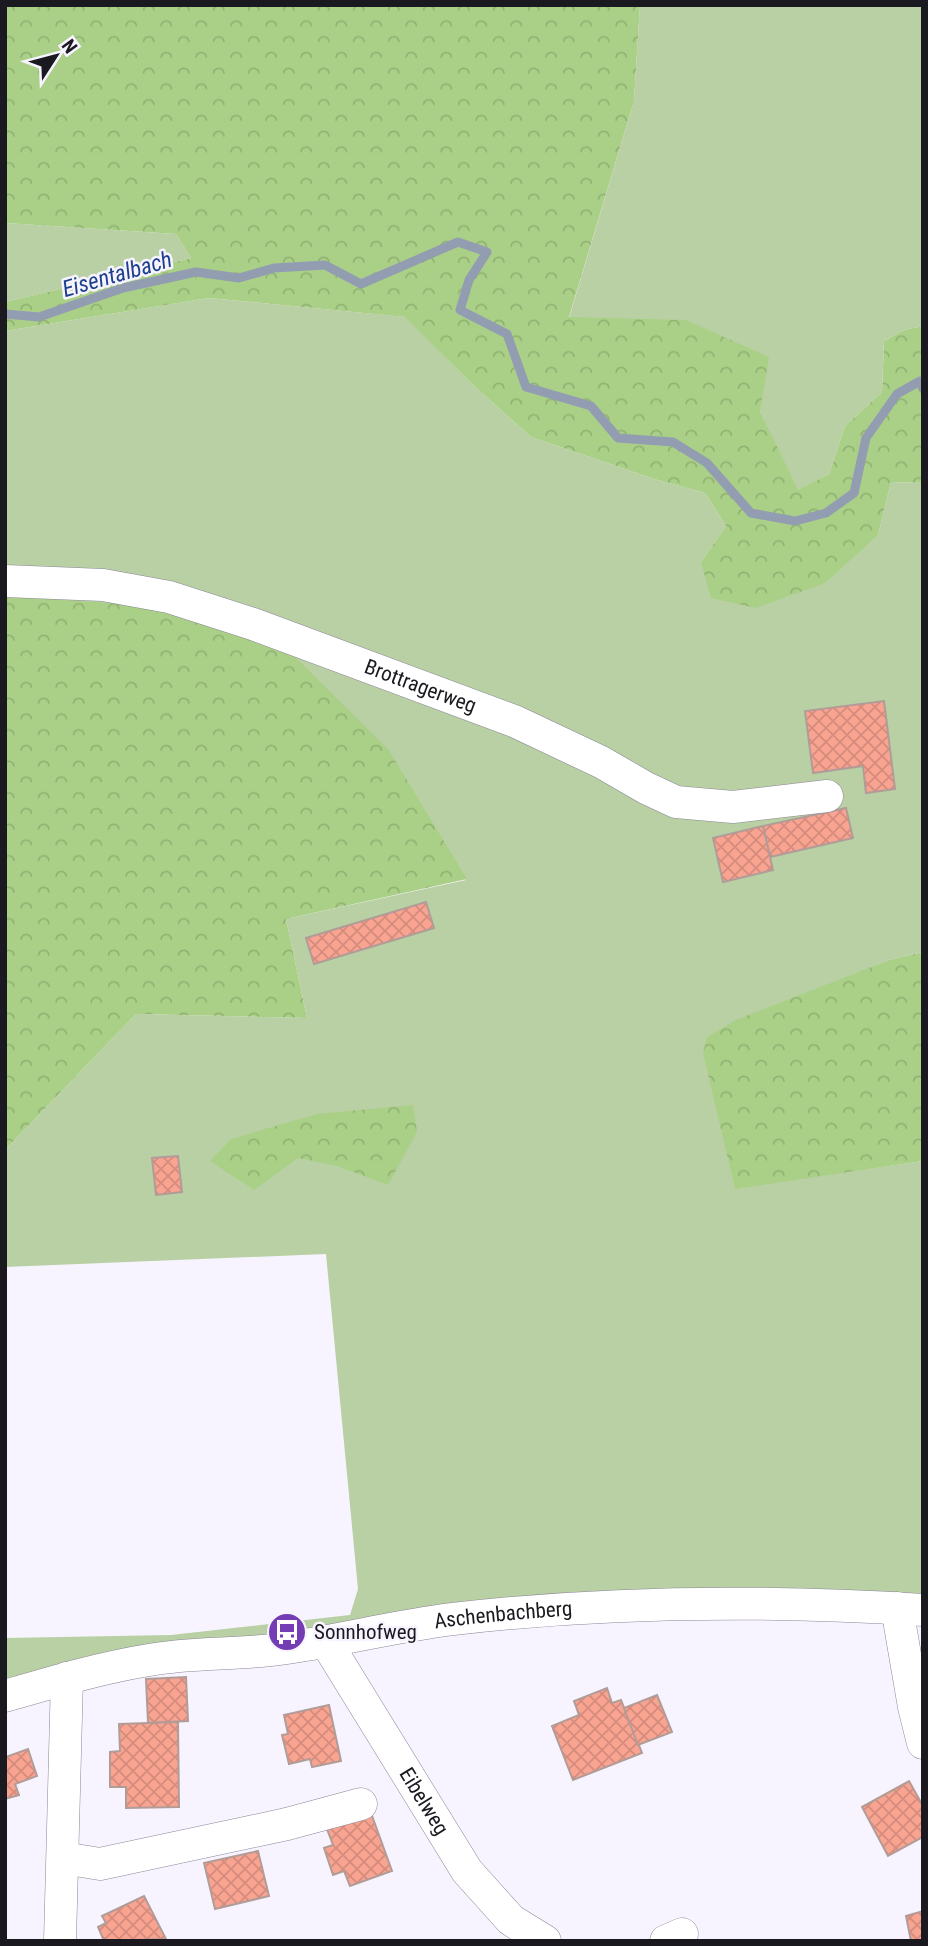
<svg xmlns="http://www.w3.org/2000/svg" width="928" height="1946" viewBox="0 0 928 1946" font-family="'Roboto Condensed',sans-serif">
	<defs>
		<pattern id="forest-crowns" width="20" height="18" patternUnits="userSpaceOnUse" patternTransform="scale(1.75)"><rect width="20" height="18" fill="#aad087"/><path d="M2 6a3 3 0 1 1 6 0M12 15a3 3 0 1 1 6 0" fill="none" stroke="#92b274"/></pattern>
		<pattern id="building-cross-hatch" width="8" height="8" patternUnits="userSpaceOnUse" patternTransform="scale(1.75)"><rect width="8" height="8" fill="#f9a391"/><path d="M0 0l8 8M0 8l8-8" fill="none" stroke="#d58c7d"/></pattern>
	</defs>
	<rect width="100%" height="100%" fill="#f7f4ff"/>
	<!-- grass -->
	<g fill="#b8d0a3">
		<polygon points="640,5 923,5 923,326 904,330 884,341 882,392 845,426 829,474 797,491 760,411 569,318 634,101"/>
		<polygon points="5,223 176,234 191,258 5,302"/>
		<polygon points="209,298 406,317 473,385 531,437 654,479 705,493 726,526 701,562 878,535 891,482 923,483 923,952 889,960 816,990 720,1121 735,1188 923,1161 923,1621 752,1616 526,1624 152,1671 5,1708 5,1638 171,1635 350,1615 358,1589 326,1254 5,1267 5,1150 136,1014 307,1018 286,919 466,880 12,598 5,596 5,331"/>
	</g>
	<!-- forest -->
	<g fill="url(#forest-crowns)">
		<polygon points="5,5 640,5 634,101 569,317 686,320 769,357 760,411 798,490 829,474 845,426 882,392 884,341 904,330 923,326 923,483 891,482 878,535 825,583 756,608 711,598 701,562 726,526 705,493 654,479 531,437 473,385 405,317 209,298 5,331 5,302 191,258 176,234 5,223"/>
		<polygon points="5,596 168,607 281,643 388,749 467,879 286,919 307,1018 136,1014 5,1150"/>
		<polygon points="923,952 923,1161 735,1189 703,1053 707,1037 736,1020 889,960"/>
		<polygon points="413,1105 417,1132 388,1185 337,1166 298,1158 254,1190 210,1161 231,1139 317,1114"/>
	</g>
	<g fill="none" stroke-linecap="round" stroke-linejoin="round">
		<!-- stream -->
		<polyline stroke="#939db2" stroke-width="9" points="5,314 39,317 123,288 196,272 239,278 274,268 325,265 361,284 458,242 487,252 469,280 460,310 507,334 526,387 591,406 618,438 673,442 707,463 751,513 795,521 826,513 854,493 866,438 897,394 920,381 923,389"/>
	</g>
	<!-- building -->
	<g fill="url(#building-cross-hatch)" stroke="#b19c98" stroke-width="2">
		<polygon points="884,701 895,789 866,793 863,766 813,773 805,711"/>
		<polygon points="846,808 853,838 770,857 763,826"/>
		<polygon points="763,826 773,870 723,882 713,838"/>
		<polygon points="426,902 434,928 314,964 306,938"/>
		<polygon points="178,1156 182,1192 156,1195 152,1158"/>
		<polygon points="186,1677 188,1721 148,1723 146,1679"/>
		<polygon points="607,1688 612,1703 621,1700 642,1753 573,1780 552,1726 579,1715 574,1701"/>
		<polygon points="657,1695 672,1732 638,1745 624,1708"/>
		<polygon points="329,1705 341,1761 312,1767 310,1759 289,1764 282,1735 288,1734 284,1715"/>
		<polygon points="178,1722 179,1807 126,1808 126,1787 110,1787 110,1752 120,1751 119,1724"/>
		<polygon points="28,1749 37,1776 15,1784 19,1795 5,1799 5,1754 6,1757"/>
		<polygon points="909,1781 923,1806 923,1837 888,1856 862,1807"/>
		<polygon points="371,1813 392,1871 350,1886 344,1871 333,1875 324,1848 333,1845 327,1829"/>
		<polygon points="258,1851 269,1896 215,1909 204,1863"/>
		<polygon points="144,1896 166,1939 104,1941 98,1927 106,1923 102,1916"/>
		<polygon points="923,1911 923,1941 911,1941 906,1916"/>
	</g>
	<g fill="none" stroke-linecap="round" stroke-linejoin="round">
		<defs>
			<g id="minor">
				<path id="s1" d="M 5,581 L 103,585 L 169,597 L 253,624 L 514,721 L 601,762 L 646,788 L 676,802 L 733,807 L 827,796"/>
				<polyline points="897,1608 914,1707 923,1743"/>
				<path id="s2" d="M 326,1642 L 467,1871 L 511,1920 L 545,1941"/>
				<path id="s3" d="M 5,1696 C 53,1682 100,1668 149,1660 C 192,1652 237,1655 280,1649 C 338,1641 395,1626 453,1619 C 608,1601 767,1600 923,1610"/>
				<polyline points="63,1858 100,1864 287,1824 361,1804"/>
				<polyline points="60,1941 67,1678"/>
				<polyline points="666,1941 682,1934"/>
			</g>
		</defs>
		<!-- minor casing -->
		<use href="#minor" stroke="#8b8697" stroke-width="33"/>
		<!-- minor -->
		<use href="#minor" stroke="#fff" stroke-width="32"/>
	</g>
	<!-- icons -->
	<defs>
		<symbol id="bus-disc" viewBox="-11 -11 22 22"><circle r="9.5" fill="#743db3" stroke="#f7f4ff"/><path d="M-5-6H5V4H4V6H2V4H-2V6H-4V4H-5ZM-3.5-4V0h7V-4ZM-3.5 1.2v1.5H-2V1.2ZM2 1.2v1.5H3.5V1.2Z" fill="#fff"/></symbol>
	</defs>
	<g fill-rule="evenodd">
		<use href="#bus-disc" x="265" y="1610" width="44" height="44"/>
	</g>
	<g text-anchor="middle" stroke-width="5" stroke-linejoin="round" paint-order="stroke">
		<!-- street labels -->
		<g font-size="21" fill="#1b1920" stroke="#f7f4ff">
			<text dy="7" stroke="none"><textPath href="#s1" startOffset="432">Brottragerweg</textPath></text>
			<text dy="7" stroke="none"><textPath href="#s3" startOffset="506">Aschenbachberg</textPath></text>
			<text dy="7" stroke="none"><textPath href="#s2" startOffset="187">Eibelweg</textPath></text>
		</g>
		<!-- poi labels -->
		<g font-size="21" fill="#1b1920" stroke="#f7f4ff" text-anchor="start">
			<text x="314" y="1639">Sonnhofweg</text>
		</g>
		<!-- water labels -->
		<g font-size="23" font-style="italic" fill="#1d408e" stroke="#f7f4ff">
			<text transform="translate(117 274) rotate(-16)" y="8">Eisentalbach</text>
		</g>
	</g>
	<!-- border -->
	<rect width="928" height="1946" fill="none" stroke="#1b1920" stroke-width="14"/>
	<!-- north arrow -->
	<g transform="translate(56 56) rotate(54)" stroke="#f7f4ff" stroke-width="5" paint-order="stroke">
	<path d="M0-5L12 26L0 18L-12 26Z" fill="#1b1920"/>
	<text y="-10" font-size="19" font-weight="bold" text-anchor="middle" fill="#1b1920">N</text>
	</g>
</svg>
